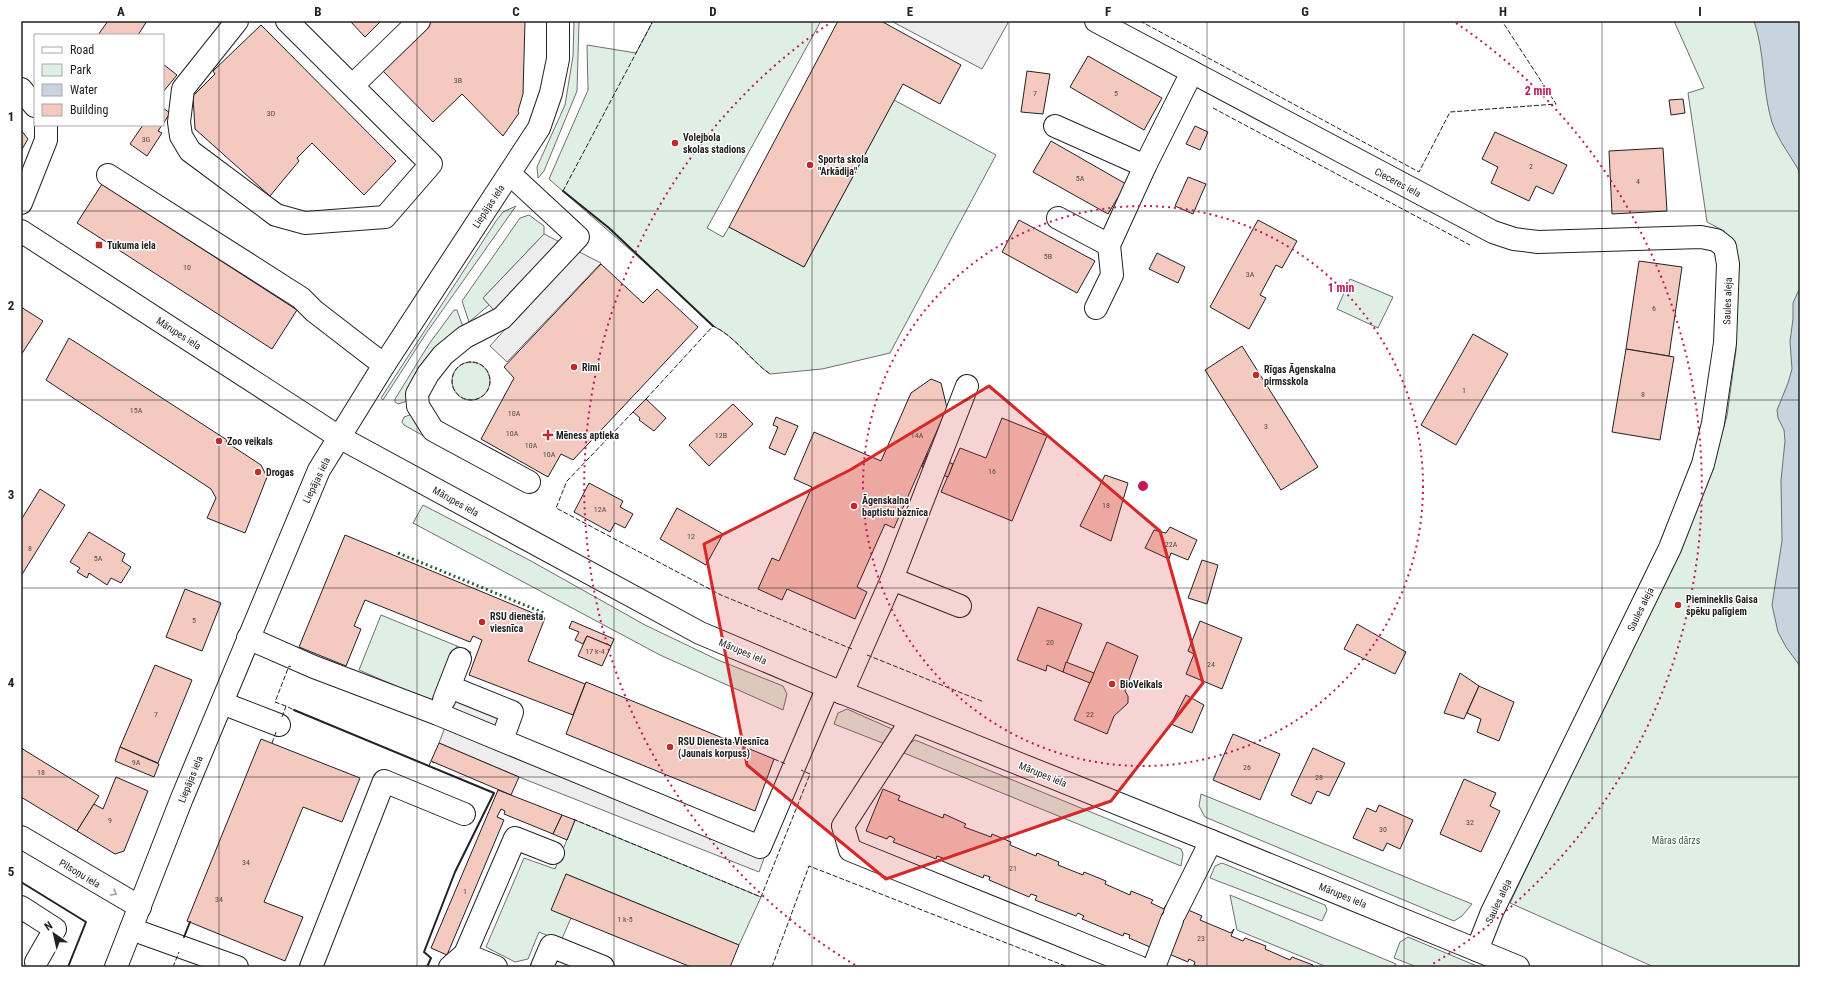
<svg xmlns="http://www.w3.org/2000/svg" width="1821" height="988" viewBox="0 0 1821 988" font-family="'Roboto Condensed',sans-serif">
	<rect width="100%" height="100%" fill="#fff"/>
	<!-- green -->
	<g fill="#e0efe3" stroke="#6f6f6f">
		<polygon points="574,21 579,21 577,91 544,171 538,178 537,167 565,105 573,56"/>
		<path d="M 653,21 L 821,21 L 707,228 L 723,237 L 729,227 L 804,267 L 894,100 L 996,155 L 890,353 L 822,369 L 770,374 C 750,360 735,336 713,326 L 660,276 L 549,179 L 588,90 L 587,45 L 636,53 Z"/>
		<polygon points="1674,21 1800,21 1800,967 1654,967 1510,903 1707,485 1727,416 1736,350 1736,248 1724,231 1707,222 1688,93 1704,88"/>
		<polygon points="516,206 427,332 383,400 381,398 496,221 503,212"/>
		<polygon points="529,215 544,226 544,234 483,298 489,305 469,322 462,301 520,218"/>
		<polygon points="1350,279 1393,297 1378,328 1337,309"/>
		<polygon points="454,310 457,310 463,327 413,399 398,404 395,402 395,399 429,344"/>
		<circle cx="471" cy="381" r="19"/>
		<polygon points="415,413 489,472 404,425 402,422 404,417"/>
		<polygon points="423,505 531,561 645,625 718,660 783,686 787,694 783,710 660,655 413,523"/>
		<polygon points="381,615 457,646 433,702 359,670"/>
		<polygon points="847,709 892,729 885,744 834,724 838,713"/>
		<polygon points="915,740 1181,849 1183,854 1181,866 904,753 910,743"/>
		<polygon points="1201,794 1472,904 1462,916 1454,921 1205,817 1199,806"/>
		<polygon points="575,820 761,897 739,945 566,874 571,918 561,941 539,932 528,959 515,962 486,947 524,858 555,869"/>
		<polygon points="1222,863 1325,905 1327,910 1322,921 1210,878 1215,866"/>
		<polygon points="1230,895 1396,964 1395,967 1327,967 1237,930"/>
		<polygon points="1408,937 1479,967 1417,967 1394,958 1400,942"/>
	</g>
	<!-- parking -->
	<g fill="#ededed" stroke="#6f6f6f">
		<polygon points="891,21 1009,21 982,69"/>
		<polygon points="544,234 601,263 507,362 490,346 508,326 483,298"/>
		<polygon points="457,646 471,652 460,682 520,706 509,733 770,842 759,872 519,777 439,743 445,727 443,679"/>
	</g>
	<!-- water -->
	<g fill="#c7d3dd" stroke="#6f6f6f">
		<path d="M 1754,21 L 1800,21 L 1800,176 L 1798,169 C 1788,152 1774,134 1770,115 C 1762,83 1765,54 1754,21 Z"/>
		<polygon points="1800,287 1800,666 1786,647 1778,632 1772,605 1782,541 1781,480 1785,441 1784,430 1778,418 1777,410 1788,383 1792,369 1790,341 1793,319 1793,303"/>
	</g>
	<!-- building -->
	<g fill="#f3c9c0" stroke="#222">
		<polygon points="108,21 147,21 138,35 98,35"/>
		<polygon points="350,21 381,21 365,37"/>
		<polygon points="426,21 525,21 523,94 518,111 519,113 503,136 462,94 433,122 379,67"/>
		<polygon points="838,21 881,21 961,65 940,104 903,84 804,267 729,227"/>
		<polygon points="261,25 396,161 364,195 312,143 297,158 299,161 270,196 195,129 193,96 215,74 213,71"/>
		<polygon points="1088,56 1162,98 1144,130 1070,87"/>
		<polygon points="163,64 177,75 163,92"/>
		<polygon points="1027,71 1050,74 1043,114 1021,112"/>
		<polygon points="1683,99 1685,113 1671,115 1669,100"/>
		<polygon points="163,108 170,113 163,124"/>
		<polygon points="143,125 162,125 158,131 162,133 147,156 130,144"/>
		<polygon points="1195,126 1208,132 1200,150 1186,144"/>
		<polygon points="21,130 28,139 21,151"/>
		<polygon points="1495,132 1567,165 1553,194 1536,186 1529,201 1491,183 1498,167 1482,159"/>
		<polygon points="1051,141 1126,184 1108,214 1033,172"/>
		<polygon points="1663,148 1667,211 1612,214 1609,151"/>
		<polygon points="1188,177 1206,184 1193,214 1175,206"/>
		<polygon points="102,184 297,310 272,349 77,223"/>
		<polygon points="1019,220 1095,261 1077,293 1002,252"/>
		<polygon points="1258,220 1297,241 1282,268 1276,265 1260,295 1266,298 1249,329 1210,307"/>
		<polygon points="1157,253 1185,267 1178,283 1149,269"/>
		<polygon points="1639,261 1682,267 1669,356 1626,349"/>
		<polygon points="601,264 643,303 657,289 698,327 573,460 561,454 548,477 481,439 514,378 504,367"/>
		<polygon points="21,307 43,321 21,355"/>
		<polygon points="1473,334 1508,354 1456,445 1421,425"/>
		<polygon points="69,338 227,440 226,442 261,465 267,477 245,533 207,518 216,498 211,489 46,380"/>
		<polygon points="1242,346 1318,467 1281,490 1205,370"/>
		<polygon points="1626,349 1674,357 1660,440 1612,432"/>
		<polygon points="931,379 941,383 947,408 894,528 885,524 857,587 867,592 855,619 787,589 782,600 758,589 772,558 779,561 812,487 794,479 814,432 881,461 911,393"/>
		<polygon points="646,399 666,418 654,431 639,420 640,418 633,412"/>
		<polygon points="733,404 753,424 709,466 689,445"/>
		<polygon points="776,417 798,426 785,455 769,448 778,427 773,425"/>
		<polygon points="1002,418 1047,436 1012,521 941,492 960,448 986,458"/>
		<polygon points="928,453 953,464 948,477 922,467"/>
		<polygon points="1105,475 1128,483 1111,541 1080,526"/>
		<polygon points="589,483 623,501 620,507 633,514 625,528 615,523 610,532 574,512"/>
		<polygon points="40,489 65,505 21,576 21,520"/>
		<polygon points="677,508 723,534 706,565 660,539"/>
		<polygon points="1170,527 1197,540 1188,560 1171,553 1169,559 1145,548 1154,530 1166,533"/>
		<polygon points="89,532 125,554 122,561 131,567 121,583 111,578 107,585 89,573 87,578 77,572 80,568 70,562"/>
		<polygon points="345,535 545,618 528,661 585,684 573,715 469,675 482,640 473,636 470,642 365,600 354,626 361,629 346,666 299,647"/>
		<polygon points="1202,560 1218,565 1207,604 1188,598"/>
		<polygon points="185,589 221,603 202,651 166,637"/>
		<polygon points="1038,607 1082,624 1063,672 1047,665 1046,671 1017,660"/>
		<polygon points="572,621 614,639 611,646 587,636 583,644 575,640 579,632 569,628"/>
		<polygon points="1200,621 1242,638 1222,689 1186,674 1194,654 1188,651"/>
		<polygon points="1357,624 1406,652 1395,674 1344,649"/>
		<polygon points="587,636 611,646 602,666 578,656"/>
		<polygon points="1107,642 1138,656 1125,691 1128,696 1128,703 1114,716 1107,734 1074,720"/>
		<polygon points="1066,662 1094,673 1090,683 1063,672"/>
		<polygon points="155,665 192,680 158,763 120,747"/>
		<polygon points="1460,673 1479,686 1464,719 1444,713"/>
		<polygon points="586,682 774,759 755,811 566,734"/>
		<polygon points="1479,686 1514,702 1499,741 1477,732 1481,719 1467,713"/>
		<polygon points="1186,695 1204,705 1192,733 1171,724"/>
		<polygon points="1233,734 1280,754 1260,800 1213,780"/>
		<polygon points="261,739 360,778 342,822 303,807 264,902 303,917 285,961 187,921"/>
		<polygon points="439,743 519,777 511,795 431,761"/>
		<polygon points="120,747 159,764 154,777 115,761"/>
		<polygon points="21,748 99,796 77,831 21,797"/>
		<polygon points="1313,748 1345,763 1329,796 1317,791 1311,804 1291,795"/>
		<polygon points="116,777 148,791 124,851 115,854 77,831 94,804 103,809"/>
		<polygon points="1464,779 1496,793 1490,806 1500,811 1481,852 1440,834"/>
		<polygon points="883,789 900,796 898,800 943,818 944,814 966,824 964,827 991,837 992,834 1011,842 1010,845 1036,856 1037,853 1059,862 1058,865 1083,875 1084,872 1106,881 1105,884 1130,895 1131,891 1153,900 1151,903 1164,909 1166,905 1167,906 1150,947 1129,938 1130,935 1124,933 1123,936 1082,919 1084,916 1078,913 1076,916 1035,900 1037,896 1031,894 1029,897 989,880 990,877 984,875 983,878 942,861 943,858 937,856 936,859 893,842 895,839 892,837 889,836 887,839 866,831"/>
		<polygon points="498,790 562,815 553,834 504,814 505,811 501,809 497,817 504,820 447,955 431,948"/>
		<polygon points="1379,805 1413,820 1400,849 1387,843 1383,851 1353,838 1367,808 1376,812"/>
		<polygon points="562,815 575,820 567,840 553,834"/>
		<polygon points="566,874 739,945 730,967 691,967 551,910"/>
		<polygon points="1186,909 1202,916 1200,920 1231,933 1234,929 1231,936 1243,941 1245,938 1266,946 1265,949 1290,960 1292,957 1313,965 1312,967 1201,967 1194,965 1195,962 1189,959 1188,962 1169,954"/>
	</g>
	<g fill="none" stroke-linecap="round" stroke-linejoin="round">
		<defs>
			<g id="minor">
				<polyline points="237,21 183,89 179,122 181,136 190,151 276,215 305,223 385,217 431,164 287,21"/>
				<polyline points="1096,21 1493,232 1514,239 1538,242 1701,237 1716,240 1725,247 1728,264 1725,343 1713,423 1703,464 1670,548 1492,912 1477,950"/>
				<polyline points="353,85 419,21"/>
				<polyline points="21,89 35,106"/>
				<polyline points="1055,126 1145,166"/>
				<polyline points="510,174 578,237 502,318 465,337 443,355 428,374 417,394 418,406 433,430 529,482"/>
				<polyline points="108,175 301,298 314,311 384,365"/>
				<polyline points="21,203 46,140 46,125"/>
				<polyline points="1058,218 1109,245"/>
				<polyline points="21,231 339,437 700,633 828,687 1211,841 1518,967"/>
				<polyline points="1096,308 1112,275 1109,245 1145,166 1192,72"/>
				<polyline points="960,606 892,579 967,386"/>
				<polyline points="248,638 314,667 438,714 760,847 828,687"/>
				<polyline points="450,687 512,712 502,740"/>
				<polyline points="842,693 892,579"/>
				<polyline points="444,700 460,659"/>
				<polyline points="222,703 279,725"/>
				<polyline points="911,721 843,826 850,850 1139,967"/>
				<polyline points="21,837 140,907"/>
				<polyline points="21,907 55,929 36,962"/>
				<polyline points="1175,913 1211,841"/>
				<polyline points="131,929 237,967"/>
				<polyline points="116,967 182,798 319,470 384,365 539,128 551,93 558,59 558,21"/>
				<polyline points="311,967 384,781 464,814"/>
				<polyline points="450,967 465,954"/>
				<polyline points="496,967 465,954 515,838 553,853"/>
				<polyline points="542,967 551,946 603,967"/>
				<polyline points="1154,967 1172,920"/>
			</g>
		</defs>
		<!-- minor casing -->
		<use href="#minor" stroke="#222" stroke-width="24"/>
		<!-- minor -->
		<use href="#minor" stroke="#fff" stroke-width="22"/>
		<!-- hedge -->
		<polyline stroke="#2f5e38" stroke-width="3" stroke-dasharray="2 3" stroke-linecap="butt" points="398,553 544,613"/>
		<!-- fence -->
		<g stroke="#222" stroke-width="1" stroke-dasharray="5 2" stroke-linecap="butt">
			<polyline points="1140,21 1419,172 1450,112 1556,104 1502,21"/>
			<polyline points="1213,108 1470,245"/>
			<polyline points="563,191 653,21"/>
			<circle cx="471" cy="381" r="19"/>
			<path d="M 646,399 L 713,326 C 735,336 750,360 770,374"/>
			<polyline points="633,412 567,481 556,508 721,595 852,649"/>
			<polyline points="867,655 984,702"/>
			<polyline points="286,706 275,702 289,666 291,667"/>
			<polyline points="282,717 286,706 294,710"/>
			<polyline points="272,743 276,732"/>
			<polyline points="774,759 786,764"/>
			<polyline points="429,766 431,761 434,763"/>
			<polyline points="573,819 761,897 810,774 801,770"/>
			<polyline points="173,967 179,952"/>
			<polyline points="772,967 809,866 1068,967"/>
		</g>
		<!-- wall -->
		<g stroke="#222" stroke-width="2">
			<polyline points="563,191 609,228 713,326"/>
			<polyline points="294,710 494,793 455,872 424,952 431,958 427,967"/>
			<polyline points="21,882 86,922 68,967"/>
			<polyline points="184,937 190,922"/>
		</g>
	</g>
	<!-- one-way arrows -->
	<defs><path id="oneway-chevron" d="M-2-3.5L2.5 0L-2 3.5" fill="none" stroke-width="1.6" stroke-linecap="round" stroke-linejoin="round"/></defs>
	<use stroke="#9c9c9c" href="#oneway-chevron" transform="translate(114 893) rotate(30)"/>
	<!-- marked area -->
	<path fill="#d62828" fill-opacity="0.2" stroke="#d62828" stroke-width="3" stroke-linejoin="round" d="M 989,386 L 1160,531 L 1203,683 L 1111,801 L 886,879 L 747,765 L 704,544 L 850,470 Z"/>
	<!-- grid -->
	<path fill="none" stroke="#222" stroke-width="1" stroke-opacity="0.55" d="M 219,21 L 219,967M 417,21 L 417,967M 614,21 L 614,967M 812,21 L 812,967M 1009,21 L 1009,967M 1207,21 L 1207,967M 1404,21 L 1404,967M 1602,21 L 1602,967M 21,211 L 1800,211M 21,400 L 1800,400M 21,588 L 1800,588M 21,777 L 1800,777"/>
	<!-- distance rings -->
	<g fill="none" stroke="#c2185b" stroke-width="2" stroke-dasharray="2 4">
		<circle cx="1143" cy="486" r="280"/>
		<path d="M855 965A559 559 0 0 1 830 23M1456 23A559 559 0 0 1 1431 965"/>
	</g>
	<!-- markers -->
	<g fill="#c62828" stroke="#fff" stroke-width="1.5">
		<circle cx="675" cy="143" r="4"/>
		<circle cx="810" cy="165" r="4"/>
		<rect x="95" y="241" width="8" height="8" rx="2"/>
		<circle cx="574" cy="367" r="4"/>
		<circle cx="1256" cy="375" r="4"/>
		<path d="M546 429h4v4h4v4h-4v4h-4v-4h-4v-4h4z"/>
		<circle cx="219" cy="441" r="4"/>
		<circle cx="258" cy="472" r="4"/>
		<circle cx="854" cy="506" r="4"/>
		<circle cx="1678" cy="605" r="4"/>
		<circle cx="482" cy="622" r="4"/>
		<circle cx="1112" cy="684" r="4"/>
		<circle cx="670" cy="747" r="4"/>
	</g>
	<g text-anchor="middle" stroke-width="3" stroke-linejoin="round" paint-order="stroke">
		<!-- number labels -->
		<g font-size="8" fill="#564c4a">
			<text x="458" y="83">3B</text>
			<text x="1035" y="96">7</text>
			<text x="1116" y="96">5</text>
			<text x="271" y="116">3D</text>
			<text x="146" y="142">3G</text>
			<text x="1531" y="169">2</text>
			<text x="1080" y="181">5A</text>
			<text x="1638" y="184">4</text>
			<text x="1048" y="259">5B</text>
			<text x="187" y="270">10</text>
			<text x="1250" y="277">3A</text>
			<text x="1654" y="311">6</text>
			<text x="1464" y="393">1</text>
			<text x="1643" y="397">8</text>
			<text x="136" y="413">15A</text>
			<text x="514" y="416">10A</text>
			<text x="1266" y="429">3</text>
			<text x="512" y="436">10A</text>
			<text x="721" y="438">12B</text>
			<text x="917" y="438">14A</text>
			<text x="531" y="448">10A</text>
			<text x="549" y="457">10A</text>
			<text x="992" y="474">16</text>
			<text x="1106" y="508">18</text>
			<text x="600" y="512">12A</text>
			<text x="691" y="539">12</text>
			<text x="1171" y="547">22A</text>
			<text x="30" y="551">8</text>
			<text x="98" y="561">5A</text>
			<text x="194" y="623">5</text>
			<text x="1050" y="645">20</text>
			<text x="595" y="654">17 k-4</text>
			<text x="1211" y="667">24</text>
			<text x="156" y="717">7</text>
			<text x="1090" y="717">22</text>
			<text x="136" y="765">9A</text>
			<text x="1247" y="770">26</text>
			<text x="41" y="775">18</text>
			<text x="1319" y="780">28</text>
			<text x="110" y="823">9</text>
			<text x="1470" y="825">32</text>
			<text x="1383" y="832">30</text>
			<text x="246" y="865">34</text>
			<text x="1013" y="871">21</text>
			<text x="465" y="894">1</text>
			<text x="219" y="902">34</text>
			<text x="625" y="922">1 k-5</text>
			<text x="1201" y="941">23</text>
		</g>
		<!-- poi labels -->
		<g font-size="10" font-weight="bold" fill="#222" stroke="#fff" text-anchor="start">
			<text x="683" y="141">Volejbola<tspan x="683" dy="12">skolas stadions</tspan></text>
			<text x="818" y="163">Sporta skola<tspan x="818" dy="12">"Arkādija"</tspan></text>
			<text x="107" y="249">Tukuma iela</text>
			<text x="582" y="371">Rimi</text>
			<text x="1264" y="373">Rīgas Āgenskalna<tspan x="1264" dy="12">pirmsskola</tspan></text>
			<text x="556" y="439">Mēness aptieka</text>
			<text x="227" y="445">Zoo veikals</text>
			<text x="266" y="476">Drogas</text>
			<text x="862" y="504">Āgenskalna<tspan x="862" dy="12">baptistu baznīca</tspan></text>
			<text x="1686" y="603">Piemineklis Gaisa<tspan x="1686" dy="12">spēku palīgiem</tspan></text>
			<text x="490" y="620">RSU dienesta<tspan x="490" dy="12">viesnīca</tspan></text>
			<text x="1120" y="688">BioVeikals</text>
			<text x="678" y="745">RSU Dienesta Viesnīca<tspan x="678" dy="12">(Jaunais korpuss)</tspan></text>
		</g>
		<!-- street labels -->
		<g font-size="10" fill="#222" stroke="#fff">
			<text transform="translate(1398 182) rotate(28)" y="4">Cieceres iela</text>
			<text transform="translate(488 206) rotate(-57)" y="4">Liepājas iela</text>
			<text transform="translate(1727 301) rotate(-88)" y="4">Saules aleja</text>
			<text transform="translate(179 333) rotate(33)" y="4">Mārupes iela</text>
			<text transform="translate(316 480) rotate(-64)" y="4">Liepājas iela</text>
			<text transform="translate(456 501) rotate(29)" y="4">Mārupes iela</text>
			<text transform="translate(1640 609) rotate(-64)" y="4">Saules aleja</text>
			<text transform="translate(743 651) rotate(23)" y="4">Mārupes iela</text>
			<text transform="translate(1043 774) rotate(22)" y="4">Mārupes iela</text>
			<text transform="translate(190 779) rotate(-68)" y="4">Liepājas iela</text>
			<text transform="translate(80 873) rotate(31)" y="4">Pilsoņu iela</text>
			<text transform="translate(1343 895) rotate(22)" y="4">Mārupes iela</text>
			<text transform="translate(1498 901) rotate(-65)" y="4">Saules aleja</text>
		</g>
		<!-- park labels -->
		<g font-size="10" fill="#2f5e38" stroke="#fff">
			<text x="1676" y="844">Māras dārzs</text>
		</g>
	</g>
	<circle cx="1143" cy="486" r="6" fill="#c2185b" stroke="#fff" stroke-width="2"/>
	<g font-size="12" text-anchor="middle" font-weight="bold" fill="#c2185b" stroke="#fff" stroke-width="3" stroke-linejoin="round" paint-order="stroke">
		<text x="1538" y="95">2 min</text>
		<text x="1341" y="292">1 min</text>
	</g>
	<!-- border -->
	<rect width="1821" height="988" fill="none" stroke="#ffffff" stroke-width="44"/>
	<!-- legend -->
	<rect x="34" y="34" width="130" height="92" fill="#ffffff" stroke="#a7a7a7"/>
	<rect x="42" y="47" width="20" height="6" fill="#ffffff" stroke="#a7a7a7"/>
	<text x="70" y="54" font-size="12" fill="#222222">Road</text>
	<rect x="42" y="64" width="20" height="12" fill="#e0efe3" stroke="#a7a7a7"/>
	<text x="70" y="74" font-size="12" fill="#222222">Park</text>
	<rect x="42" y="84" width="20" height="12" fill="#c7d3dd" stroke="#a7a7a7"/>
	<text x="70" y="94" font-size="12" fill="#222222">Water</text>
	<rect x="42" y="104" width="20" height="12" fill="#f3c9c0" stroke="#a7a7a7"/>
	<text x="70" y="114" font-size="12" fill="#222222">Building</text>
	<!-- north arrow -->
	<g transform="translate(54 934) rotate(326)" stroke="#ffffff" stroke-width="3" paint-order="stroke">
	<path d="M0-3L7 15L0 10L-7 15Z" fill="#222222"/>
	<text y="-6" font-size="11" font-weight="bold" text-anchor="middle" fill="#222222">N</text>
	</g>
	<rect x="22" y="22" width="1777" height="944" fill="none" stroke="#222" stroke-width="1.5"/>
	<g font-size="13" text-anchor="middle" font-weight="bold" fill="#222">
		<text x="121" y="16">A</text>
		<text x="318" y="16">B</text>
		<text x="516" y="16">C</text>
		<text x="713" y="16">D</text>
		<text x="910" y="16">E</text>
		<text x="1108" y="16">F</text>
		<text x="1305" y="16">G</text>
		<text x="1503" y="16">H</text>
		<text x="1700" y="16">I</text>
		<text x="11" y="121">1</text>
		<text x="11" y="310">2</text>
		<text x="11" y="499">3</text>
		<text x="11" y="687">4</text>
		<text x="11" y="876">5</text>
	</g>
</svg>
